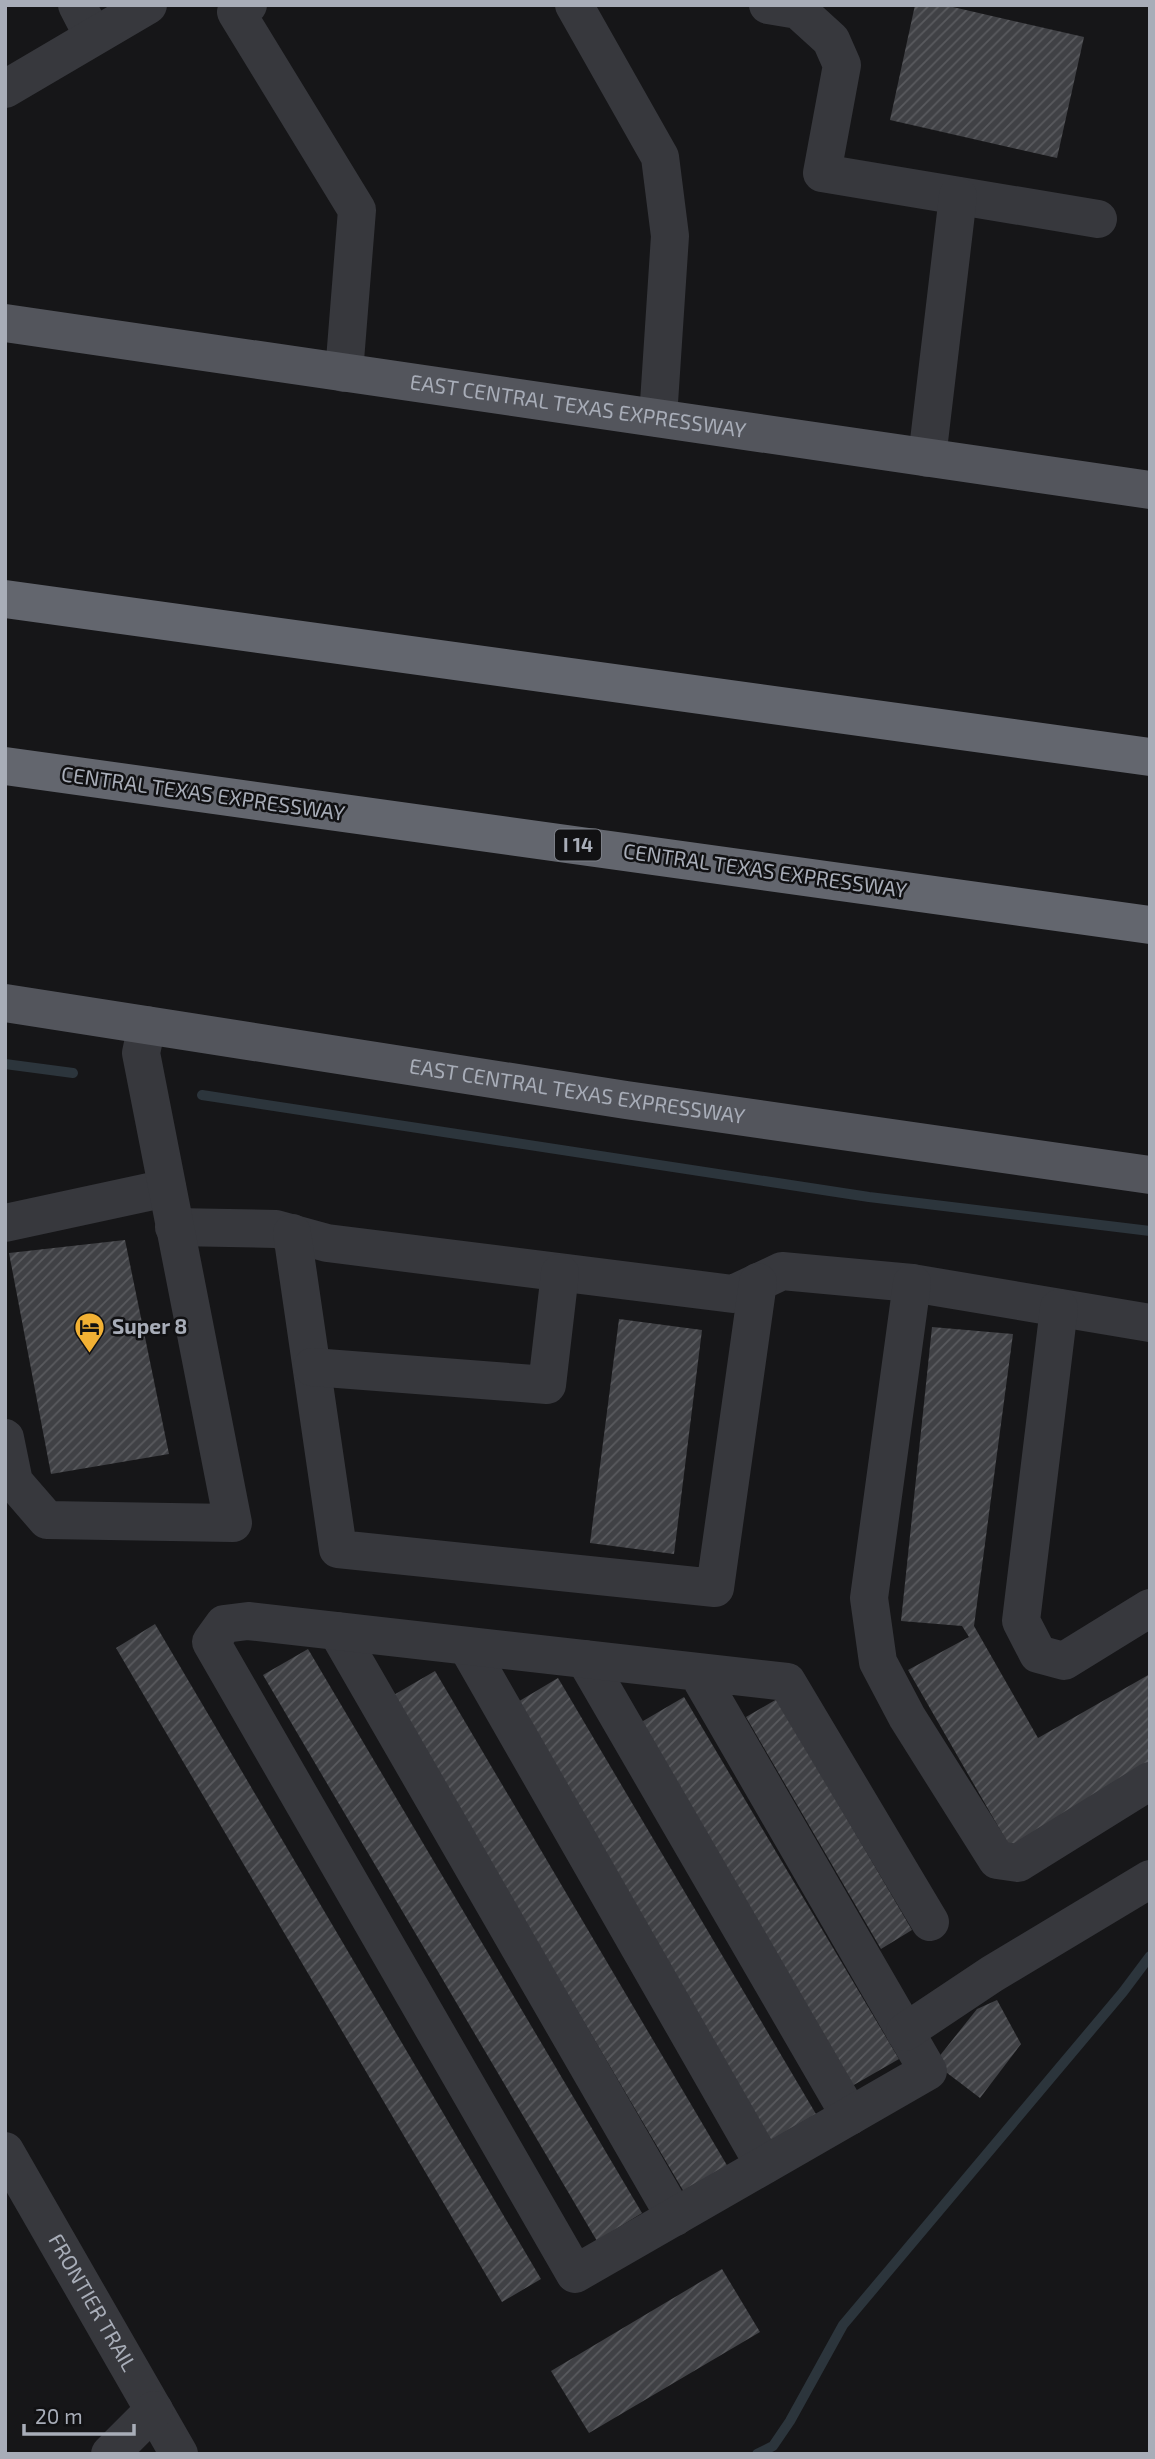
<svg xmlns="http://www.w3.org/2000/svg" width="1155" height="2459" viewBox="0 0 1155 2459" font-family="'Exo 2',sans-serif">
	<defs>
		<pattern id="building-hatch" width="6" height="6" patternUnits="userSpaceOnUse" patternTransform="scale(1.75)"><rect width="6" height="6" fill="#404145"/><path d="M-1 1l2-2M0 6l6-6M5 7l2-2" fill="none" stroke="#595a5e"/></pattern>
	</defs>
	<rect width="100%" height="100%" fill="#161618"/>
	<g fill="none" stroke-linecap="round" stroke-linejoin="round">
		<!-- stream -->
		<g stroke="#2c353c" stroke-width="10">
			<polyline points="5,1064 73,1073"/>
			<polyline points="202,1095 869,1197 1150,1231"/>
			<polyline points="757,2454 773,2446 790,2421 843,2325 1123,1992 1150,1956"/>
		</g>
	</g>
	<!-- building -->
	<g fill="url(#building-hatch)">
		<polygon points="915,5 944,5 1084,37 1057,158 890,120"/>
		<polygon points="125,1240 169,1454 51,1474 9,1253"/>
		<polygon points="619,1319 702,1330 674,1554 590,1543"/>
		<polygon points="932,1327 1013,1334 974,1626 1038,1738 1150,1674 1150,1765 1010,1847 908,1670 969,1637 962,1626 901,1621"/>
		<polygon points="155,1624 541,2279 502,2302 116,1648"/>
		<polygon points="308,1649 642,2213 597,2241 263,1675"/>
		<polygon points="435,1671 728,2167 684,2192 392,1696"/>
		<polygon points="558,1678 816,2114 768,2142 511,1706"/>
		<polygon points="684,1697 899,2059 852,2086 638,1724"/>
		<polygon points="777,1699 912,1930 881,1949 746,1717"/>
		<polygon points="997,2000 1021,2044 980,2098 934,2063 977,2009"/>
		<polygon points="722,2269 760,2332 589,2433 551,2371"/>
	</g>
	<g fill="none" stroke-linecap="round" stroke-linejoin="round">
		<!-- minor -->
		<g stroke="#37383d" stroke-width="38">
			<polyline points="77,5 93,36"/>
			<polyline points="248,5 236,12 357,210 344,373"/>
			<polyline points="574,5 660,157 670,236 658,418"/>
			<polyline points="768,5 798,10 831,40 842,65 822,173 1098,219"/>
			<polyline points="5,89 148,5"/>
			<polyline points="927,458 958,196"/>
			<polyline points="5,1223 167,1188"/>
			<polyline points="174,1227 276,1229 327,1243 733,1294 782,1271 912,1283 1150,1323"/>
			<polyline points="292,1233 338,1549 715,1588 758,1282"/>
			<polyline points="912,1283 869,1598 878,1662 907,1717 997,1860 1018,1863 1150,1781"/>
			<polyline points="1059,1308 1021,1621 1038,1654 1064,1661 1150,1608"/>
			<polyline points="312,1367 547,1385 560,1273"/>
			<polyline points="5,1438 14,1482 47,1520 233,1523 141,1053 147,1025"/>
			<polyline points="337,1631 675,2217"/>
			<polyline points="467,1646 764,2165"/>
			<polyline points="585,1659 850,2116"/>
			<polyline points="697,1672 928,2071 575,2274 211,1642 224,1624 248,1621 787,1682 930,1922"/>
			<polyline points="905,2032 992,1974 1150,1879"/>
			<path id="s1" d="M 5,2151 L 179,2454"/>
			<polyline points="110,2454 154,2410"/>
		</g>
		<!-- major -->
		<g stroke="#53555c" stroke-width="38">
			<path id="s2" d="M 5,323 L 1150,490"/>
			<path id="s3" d="M 5,1003 L 626,1100 L 1150,1175"/>
		</g>
		<!-- highway -->
		<g stroke="#63666e" stroke-width="38">
			<polyline points="5,599 1150,757"/>
			<polyline points="5,766 1150,925"/>
		</g>
	</g>
	<!-- icons -->
	<defs>
		<symbol id="hotel-pin" viewBox="-11 -11 22 30"><path d="M0 17L-7.5 6A9.5 9.5 0 1 1 7.5 6Z" fill="#f2b134" stroke="#111113"/><path d="M-6-4.5h1.5V1H6V5H4.5V3h-9V5H-6ZM-4 0a1.8 1.8 0 1 1 3.6 0ZM.5 0V-2.5h3Q6-2.5 6 0Z" fill="#111"/></symbol>
	</defs>
	<g fill-rule="evenodd">
		<use href="#hotel-pin" x="72" y="1310" width="35" height="47"/>
	</g>
	<g text-anchor="middle" stroke-width="5" stroke-linejoin="round" paint-order="stroke">
		<!-- shield labels -->
		<rect fill="#111113" stroke="#7b7e86" stroke-width="2" x="555" y="829.5" width="46" height="31" rx="5"/>
		<g font-size="19" font-weight="bold" fill="#a8adb8">
			<text x="578" y="852">I 14</text>
		</g>
		<!-- street labels -->
		<g font-size="21" fill="#a8adb8" stroke="#111113">
			<text dy="7" stroke="none"><textPath href="#s2" startOffset="579">EAST CENTRAL TEXAS EXPRESSWAY</textPath></text>
			<text transform="translate(203 794) rotate(8)" y="7">CENTRAL TEXAS EXPRESSWAY</text>
			<text transform="translate(765 871) rotate(8)" y="7">CENTRAL TEXAS EXPRESSWAY</text>
			<text dy="7" stroke="none"><textPath href="#s3" startOffset="579">EAST CENTRAL TEXAS EXPRESSWAY</textPath></text>
			<text dy="7" stroke="none"><textPath href="#s1" startOffset="175">FRONTIER TRAIL</textPath></text>
		</g>
		<!-- poi labels -->
		<g font-size="21" font-weight="bold" fill="#a8adb8" stroke="#111113" text-anchor="start">
			<text x="112" y="1334">Super 8</text>
		</g>
	</g>
	<!-- border -->
	<rect width="1155" height="2459" fill="none" stroke="#a8adb8" stroke-width="14"/>
	<!-- scale -->
	<path d="M24 2424v10h110v-10" fill="none" stroke="#a8adb8" stroke-width="3.5"/>
	<text x="35" y="2424" font-size="21" fill="#a8adb8" stroke="#111113" stroke-width="5" paint-order="stroke">20 m</text>
</svg>
